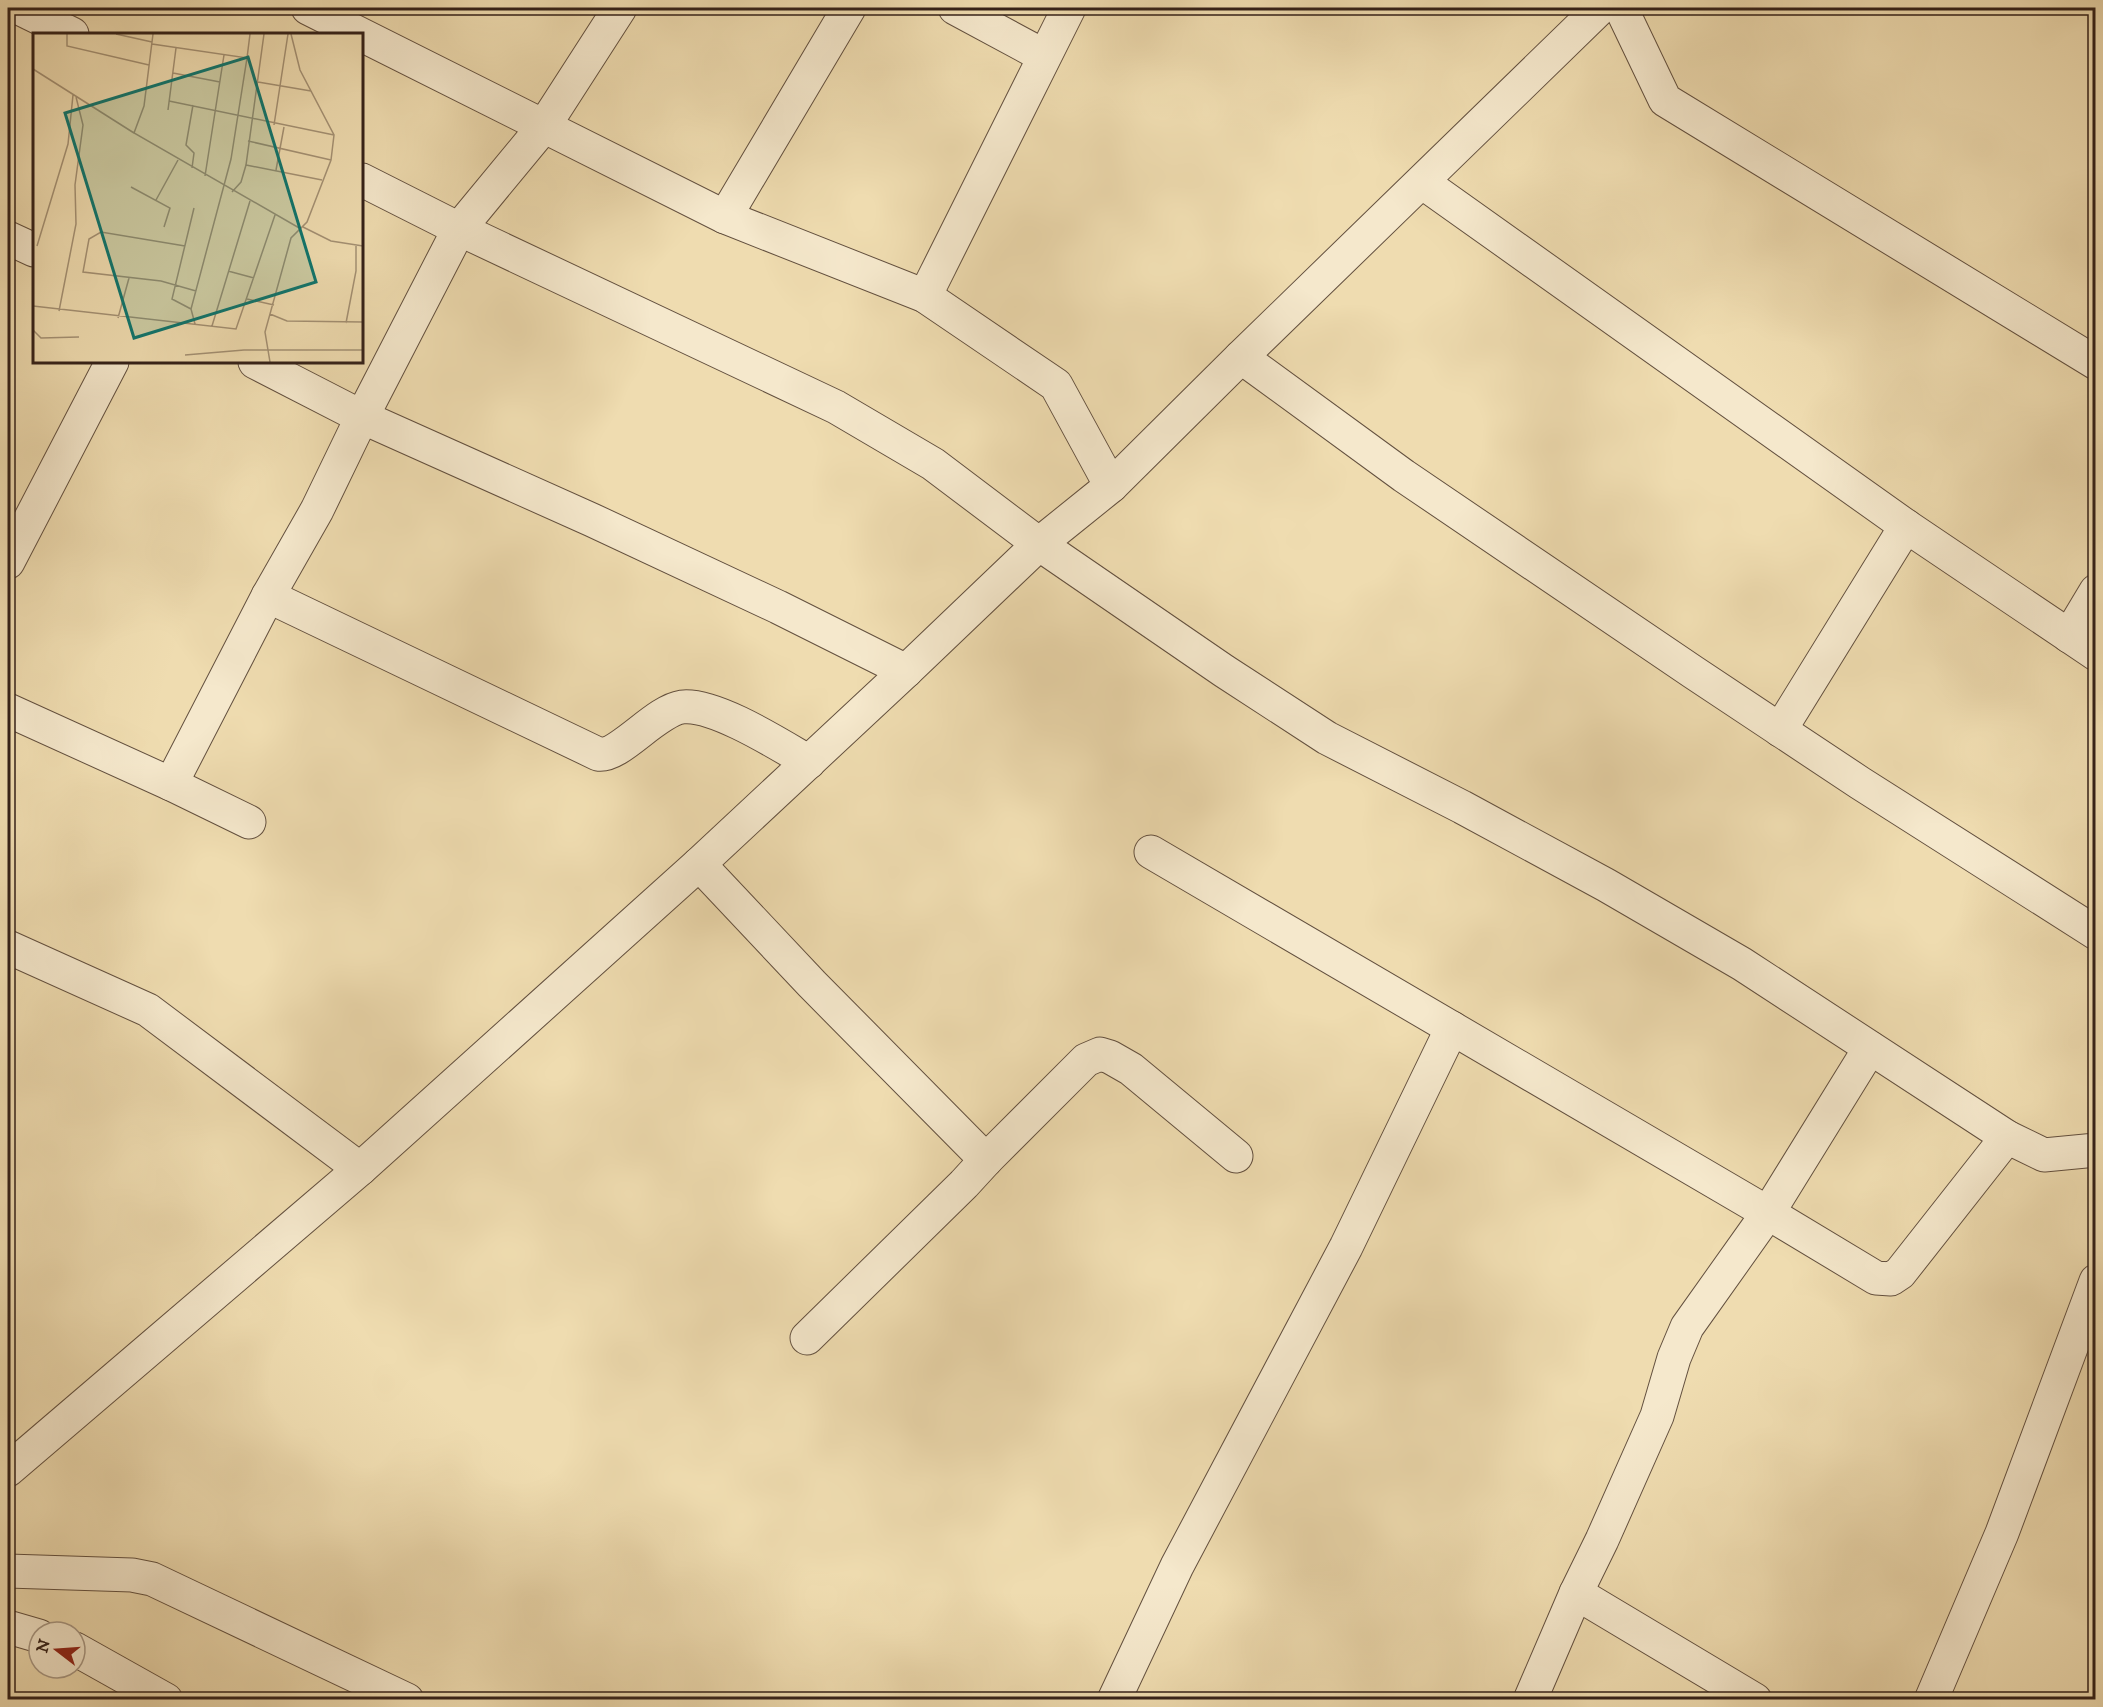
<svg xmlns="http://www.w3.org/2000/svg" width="2103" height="1707" viewBox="0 0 2103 1707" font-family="'IM FELL DW Pica',serif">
	<rect width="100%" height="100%" fill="#efdcb0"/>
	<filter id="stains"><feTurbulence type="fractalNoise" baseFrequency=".00333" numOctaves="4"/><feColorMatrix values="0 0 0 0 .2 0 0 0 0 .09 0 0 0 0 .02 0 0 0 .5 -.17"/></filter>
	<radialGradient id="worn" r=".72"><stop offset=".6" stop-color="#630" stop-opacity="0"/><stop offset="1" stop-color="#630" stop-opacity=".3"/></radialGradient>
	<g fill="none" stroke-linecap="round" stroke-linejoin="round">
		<defs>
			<g id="minor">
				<polyline points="19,8 72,34"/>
				<polyline points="308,8 725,217 925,296 1056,385 1111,486"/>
				<polyline points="955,8 1044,56"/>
				<polyline points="1621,8 1665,100 2096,363"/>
				<polyline points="362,180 459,229 836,407 933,464 1039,544 1224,671 1327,738 1462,807 1606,885 1742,964 2007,1137 2044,1155 2096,1150"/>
				<polyline points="1422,182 1906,526 2096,654"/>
				<polyline points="725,217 849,8"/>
				<polyline points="8,238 34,250"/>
				<polyline points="925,296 1069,8"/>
				<polyline points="1241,357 1404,476 1693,672 1860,783 2096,933"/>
				<polyline points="255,362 362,417 592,520 778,607 906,671"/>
				<polyline points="8,562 112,362"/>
				<path d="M 268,596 L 598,754 C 619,758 655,711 682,707 C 714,703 780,745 809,762"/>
				<polyline points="2069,636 2096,591"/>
				<polyline points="8,710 171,784 249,822"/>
				<polyline points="1780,730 1906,526"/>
				<polyline points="171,784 268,596 317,510 362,417 459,229 544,126 620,8"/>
				<polyline points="1151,852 1768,1213 1876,1278 1891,1279 1900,1273 2007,1137"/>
				<polyline points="699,864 812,984 986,1160"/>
				<polyline points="8,947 148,1010 360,1169 699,864 906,671 1039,544 1111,486 1241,357 1600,8"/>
				<polyline points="807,1338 964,1184 986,1160 1086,1060 1100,1054 1110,1057 1131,1069 1236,1156"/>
				<polyline points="8,1470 360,1169"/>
				<polyline points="8,1571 132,1575 152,1579 407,1700"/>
				<polyline points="1576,1593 1755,1700"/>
				<polyline points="8,1627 39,1636"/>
				<polyline points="75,1649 166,1700"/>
				<polyline points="1114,1700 1177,1566 1346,1247 1452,1028"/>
				<polyline points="1530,1700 1576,1593 1602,1540 1657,1416 1674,1358 1687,1327 1768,1213 1870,1048"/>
				<polyline points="1931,1700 2002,1533 2096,1281"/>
			</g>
		</defs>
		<!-- minor casing -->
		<use href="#minor" stroke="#63503f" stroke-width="35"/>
		<!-- minor -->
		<use href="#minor" stroke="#f5e8cc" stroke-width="33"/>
	</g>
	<!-- overview -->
	<g transform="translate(33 33)">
		<rect width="330" height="330" fill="#efdcb0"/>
		<path fill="none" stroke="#a49174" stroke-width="1.5" d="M 34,1 L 34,13 L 116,32M 83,1 L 119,9M 120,1 L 111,73 L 101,100 L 268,196M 119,11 L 214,25 L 217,1M 0,36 L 101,100M 140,40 L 187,49M 225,49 L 278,58M 136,68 L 301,102M 135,77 L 143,15M 241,92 L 255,1M 215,108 L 298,127M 213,132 L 289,147M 159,135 L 161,120 L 153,112 L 160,72M 243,137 L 251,94M 172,143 L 191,22M 98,154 L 137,175 L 131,194M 199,159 L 208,149 L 213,132 L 231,1M 123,167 L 145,127M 270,194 L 298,208 L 330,213M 4,213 L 35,111 L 40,62M 152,213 L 68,199 L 56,206 L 50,239 L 128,248 L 163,258M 195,238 L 221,245M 214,266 L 241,272M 0,273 L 203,296 L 242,182M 158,276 L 139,266 L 161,175M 26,278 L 43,191 L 42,152 L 50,92 L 43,64M 237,281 L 254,288 L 330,289M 85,285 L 96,245M 313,290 L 323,238 L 323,213M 162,291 L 158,276 L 198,126 L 214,25M 179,293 L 217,168M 0,297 L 8,305 L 46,304M 152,322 L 211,317 L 330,317M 237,329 L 232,299 L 258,205 L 274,189 L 298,127 L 301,102 L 267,37 L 258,1"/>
		<path fill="#0f766e" fill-opacity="0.15" stroke="#0f766e" stroke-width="3" d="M 215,24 L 283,249 L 101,305 L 32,80 Z"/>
		<rect width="330" height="330" fill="none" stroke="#342119" stroke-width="3"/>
	</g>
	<!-- margin -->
	<rect width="2103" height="1707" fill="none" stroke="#efdcb0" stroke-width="30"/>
	<rect x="9" y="9" width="2085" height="1689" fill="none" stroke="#342119" stroke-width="3"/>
	<rect x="15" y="15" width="2073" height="1677" fill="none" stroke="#342119" stroke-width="1.5"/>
	<!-- north arrow -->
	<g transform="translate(57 1650) rotate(287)"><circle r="28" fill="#f5e8cc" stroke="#a89884" stroke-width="1.5"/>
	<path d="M0-4.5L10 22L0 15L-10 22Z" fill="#8f2418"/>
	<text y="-9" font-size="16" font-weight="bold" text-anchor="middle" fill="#342119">N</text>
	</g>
	<rect width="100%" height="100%" filter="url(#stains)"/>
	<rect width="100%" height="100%" fill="url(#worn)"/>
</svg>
